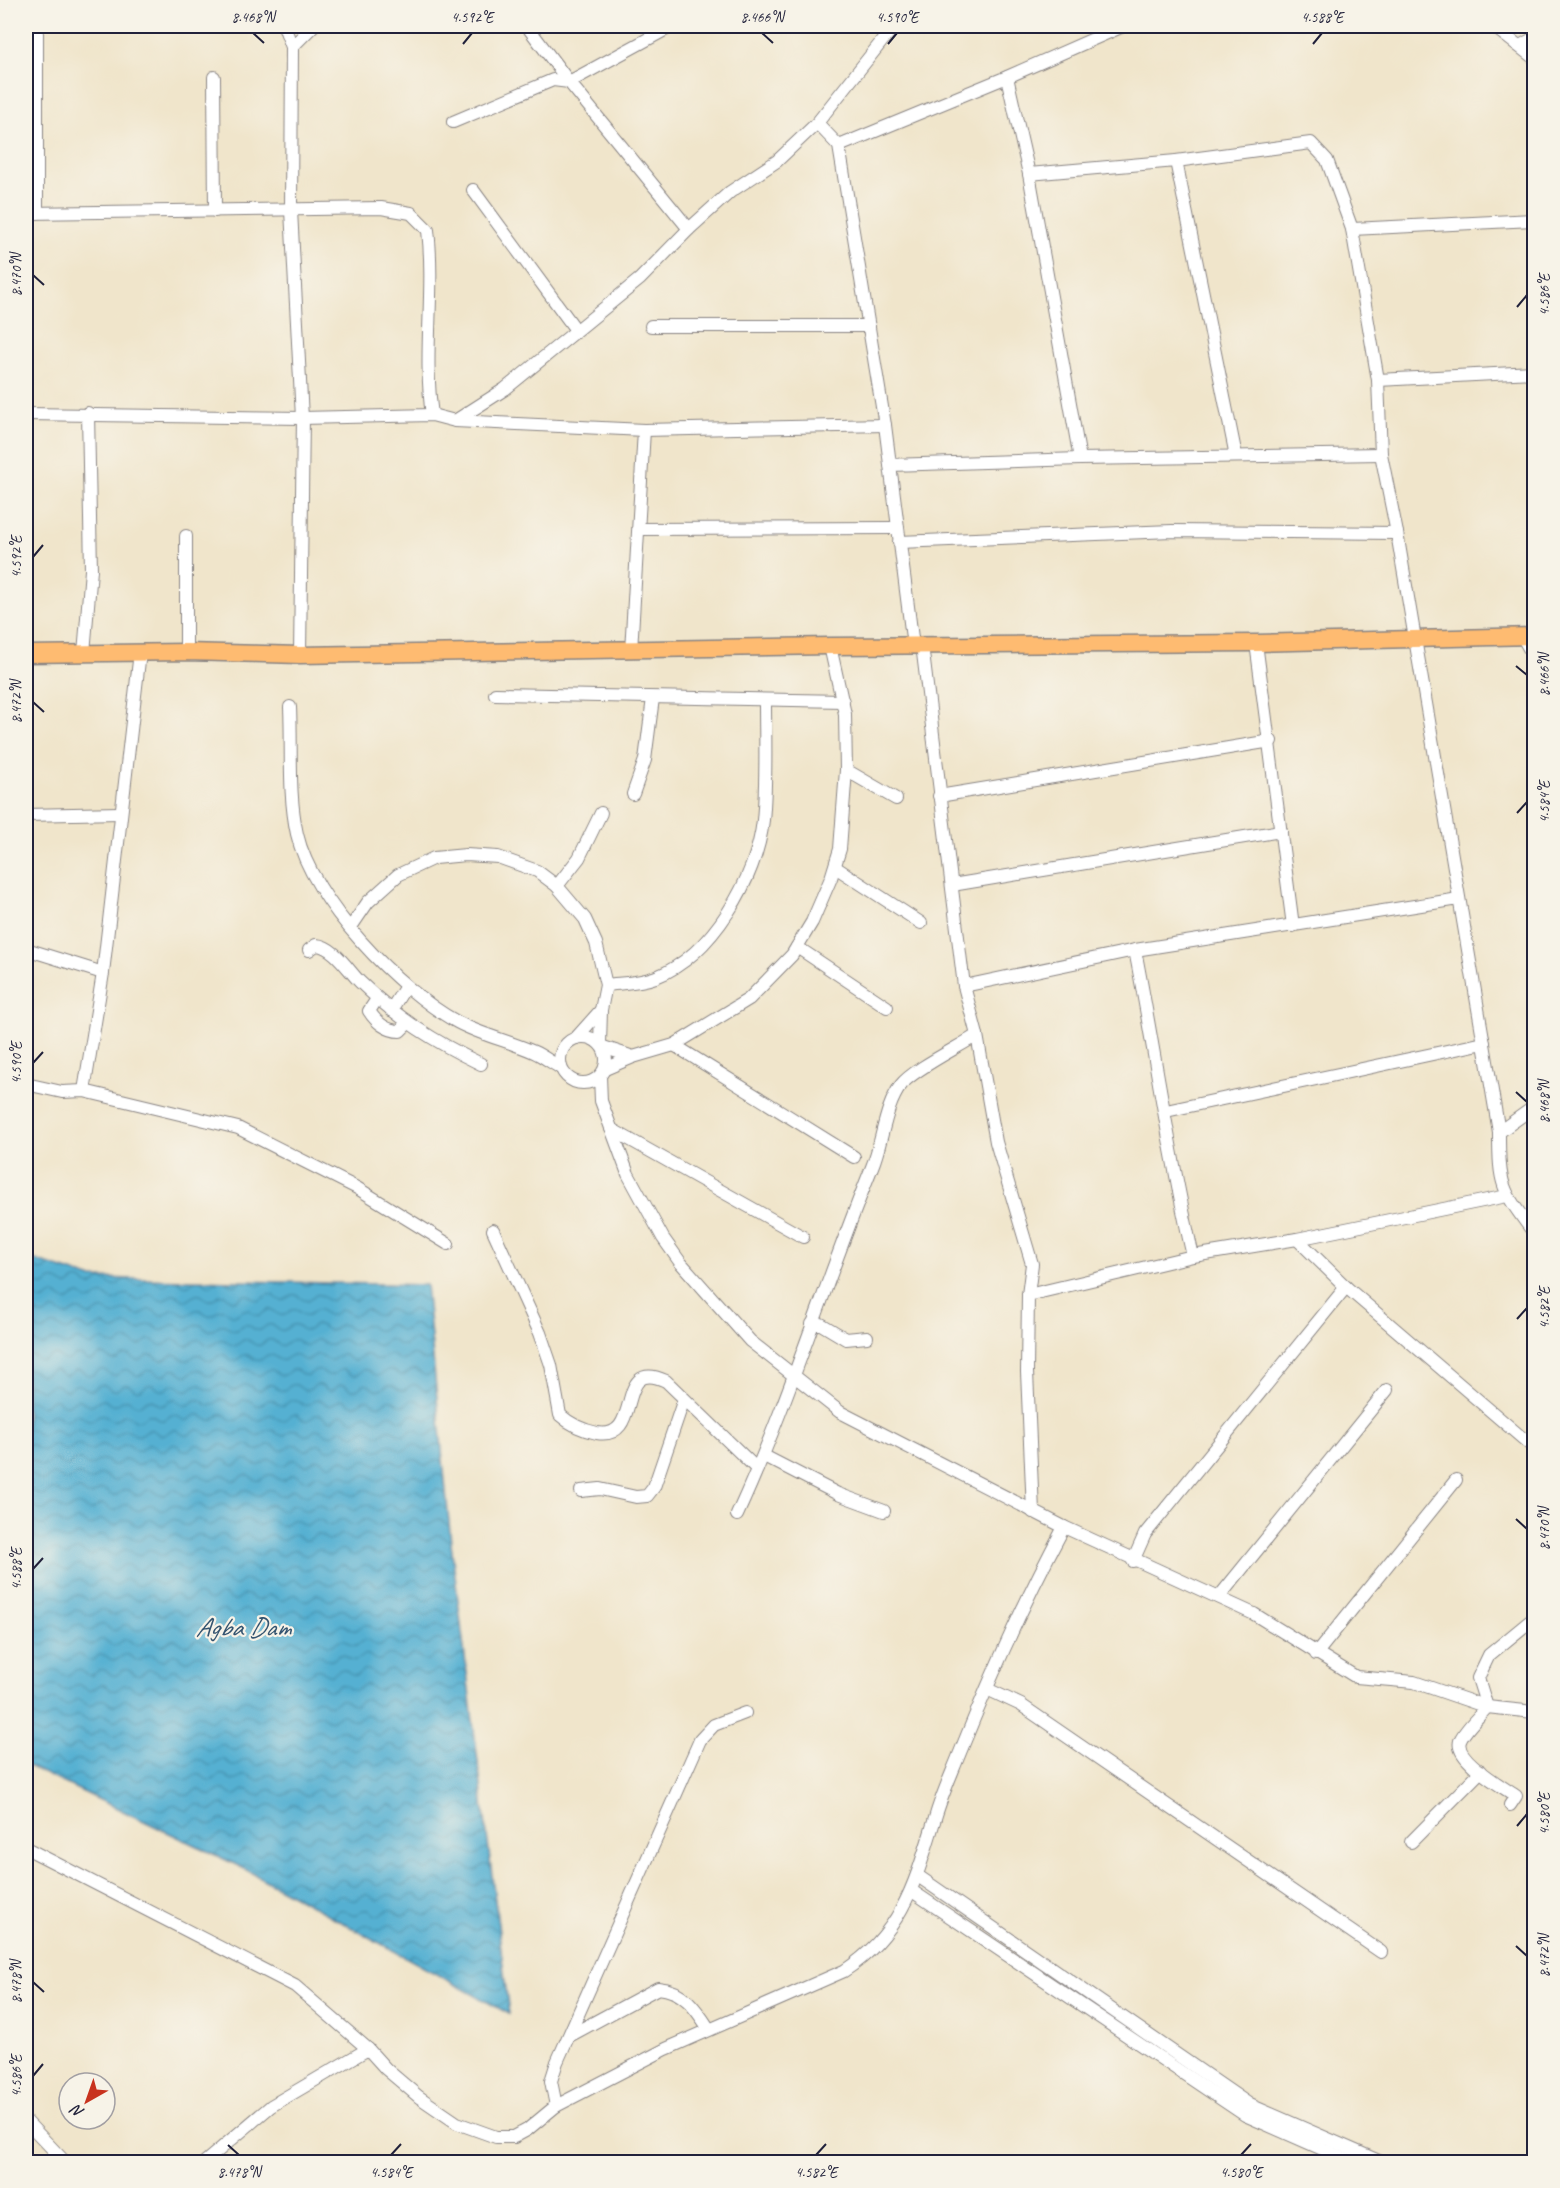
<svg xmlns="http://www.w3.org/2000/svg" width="1560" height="2188" viewBox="0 0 1560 2188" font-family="Caveat,sans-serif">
	<defs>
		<pattern id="water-waves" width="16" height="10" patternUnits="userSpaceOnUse" patternTransform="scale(1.5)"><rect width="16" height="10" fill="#54b0d2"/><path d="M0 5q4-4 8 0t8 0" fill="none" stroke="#458fac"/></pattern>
	</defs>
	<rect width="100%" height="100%" fill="#f7f3e8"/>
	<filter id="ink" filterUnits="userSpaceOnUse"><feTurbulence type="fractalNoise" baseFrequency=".0167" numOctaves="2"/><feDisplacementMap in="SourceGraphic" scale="12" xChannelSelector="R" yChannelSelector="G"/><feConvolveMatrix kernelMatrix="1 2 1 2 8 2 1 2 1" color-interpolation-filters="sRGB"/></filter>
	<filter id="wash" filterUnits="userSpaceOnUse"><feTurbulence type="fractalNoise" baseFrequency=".008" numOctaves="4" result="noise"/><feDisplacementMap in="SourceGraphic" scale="24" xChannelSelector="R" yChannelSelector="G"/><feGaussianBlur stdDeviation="1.35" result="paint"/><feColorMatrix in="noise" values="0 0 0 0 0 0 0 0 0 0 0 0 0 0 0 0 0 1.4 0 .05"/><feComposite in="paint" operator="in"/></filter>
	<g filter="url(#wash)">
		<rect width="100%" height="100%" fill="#f0e5cb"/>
		<!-- water -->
		<polygon fill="url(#water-waves)" stroke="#3b6986" stroke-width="1.5" points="26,1257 90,1278 426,1285 451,1543 509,2014 243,1868 26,1765"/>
	</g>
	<g filter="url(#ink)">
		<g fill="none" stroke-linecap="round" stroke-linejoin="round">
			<defs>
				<g id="minor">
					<polyline points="37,26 37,213"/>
					<polyline points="284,26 292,47 291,210 302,418"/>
					<polyline points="527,26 569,82 689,229"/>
					<polyline points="894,26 817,123 839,146 885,425 913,646"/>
					<polyline points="1493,26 1534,58"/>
					<polyline points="1520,46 1534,38"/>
					<polyline points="292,47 313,26"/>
					<polyline points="214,77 215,211"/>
					<polyline points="1007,77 1029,174 1080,459"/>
					<polyline points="453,122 553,80 569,82 672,26"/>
					<polyline points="839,146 1007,77 1123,26"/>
					<polyline points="1176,161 1236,456"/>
					<path d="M 1029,174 L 1176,161 L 1311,143 L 1327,160 L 1352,229 L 1378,380 L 1381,454 L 1397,533 L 1499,1132 C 1499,1187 1502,1190 1534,1233"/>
					<polyline points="473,190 576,330"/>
					<path d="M 26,213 L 381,208 L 411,213 L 428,230 C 435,291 423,354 432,415"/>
					<polyline points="1352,229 1534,220"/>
					<polyline points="651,326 869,326"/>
					<polyline points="1378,380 1534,372"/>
					<polyline points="26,414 302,418 432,415 455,421 644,430 885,425"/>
					<polyline points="455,421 505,389 640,279 689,229 730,192 777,161 817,123"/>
					<polyline points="890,465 1080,459 1381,454"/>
					<polyline points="639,529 897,528"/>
					<polyline points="899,542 1172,531 1397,533"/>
					<polyline points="1522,636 1534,657"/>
					<polyline points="1256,643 1293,926"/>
					<polyline points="922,645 964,986 977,1035 996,1142 1032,1264 1028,1295 1027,1372 1033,1512"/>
					<polyline points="631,651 644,430"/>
					<polyline points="186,652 186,536"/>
					<polyline points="84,653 91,570 88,413"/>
					<polyline points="300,655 303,417"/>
					<polyline points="495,694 843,701"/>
					<path d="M 290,707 C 292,748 288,794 297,834 C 312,901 399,990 457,1022 C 481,1035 509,1041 534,1052 C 543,1056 552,1063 561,1068"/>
					<polyline points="846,770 896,799"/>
					<polyline points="633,794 645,760 653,698"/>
					<polyline points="939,796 1271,741"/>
					<polyline points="26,815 120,813"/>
					<polyline points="835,867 921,923"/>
					<polyline points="952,885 1281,831"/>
					<polyline points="557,886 579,858 601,813"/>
					<polyline points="351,927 368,902 398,875 434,858 466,855 498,857 537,871 557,886 585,919 596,943 606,985 601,1010 600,1044"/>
					<polyline points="797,947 887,1007"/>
					<polyline points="26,949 103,973"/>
					<path d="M 309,950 L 316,945 C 334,946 348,970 360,982 C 397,1018 435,1042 481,1064"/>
					<path d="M 1135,950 C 1155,1052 1169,1155 1193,1256"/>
					<path d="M 606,985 C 623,983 640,983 656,977 C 712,955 757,878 763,820 C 767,780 765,739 765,700"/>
					<polyline points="964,986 1135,950 1459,899"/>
					<path d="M 377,999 L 369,1011 C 376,1022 387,1031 400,1031 L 407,1024"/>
					<polyline points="391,1010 406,986"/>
					<circle cx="583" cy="1060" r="23"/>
					<polyline points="576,1038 601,1010"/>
					<polyline points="674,1045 854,1157"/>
					<polyline points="603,1047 633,1057"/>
					<polyline points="605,1069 633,1057 674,1045 749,999 792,955 812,922 831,878 840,849 846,770 845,714 830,646"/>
					<polyline points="600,1076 601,1101 628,1174 663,1238 680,1262 750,1341 840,1412 1064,1527 1254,1614 1356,1677 1414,1682 1487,1707 1534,1712"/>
					<polyline points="26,1084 62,1092 84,1091 238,1128 357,1188 448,1244"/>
					<polyline points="84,1091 103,973 140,652"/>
					<polyline points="1166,1111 1484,1043"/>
					<polyline points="611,1129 803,1237"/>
					<polyline points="1499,1132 1534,1107"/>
					<path d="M 493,1230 L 540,1333 L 551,1365 L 560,1415 C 571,1425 582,1430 597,1433 C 645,1441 613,1356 666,1381 L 757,1469"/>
					<polyline points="1297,1239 1346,1287 1534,1448"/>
					<polyline points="1028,1295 1193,1256 1297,1239 1507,1196"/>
					<polyline points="812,1324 821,1324 846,1339 867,1337"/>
					<polyline points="764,1456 838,1494 884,1511"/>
					<polyline points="581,1491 600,1489 636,1497 647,1496 654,1487 684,1399"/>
					<path d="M 737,1515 C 789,1402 825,1282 872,1167 C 883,1141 884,1108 901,1085 C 912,1070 959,1047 977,1035"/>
					<polyline points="1133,1561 1145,1534 1346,1287"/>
					<polyline points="1219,1597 1387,1390"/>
					<polyline points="1316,1654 1456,1480"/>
					<polyline points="987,1689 1021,1705 1381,1952"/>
					<path d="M 1510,1805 L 1516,1796 C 1503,1787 1454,1759 1460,1741 C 1464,1730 1479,1717 1487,1707 L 1478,1678 L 1489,1655 L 1534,1618"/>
					<polyline points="1411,1842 1481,1771"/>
					<path d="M 26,1848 L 295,1986 L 368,2049 L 386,2069 L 419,2097 L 457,2123 L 496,2137 L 514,2137 L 527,2130 L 556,2106 L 666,2049 L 844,1971 C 904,1932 916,1879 936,1815 C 942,1795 951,1775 959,1755 C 990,1678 1024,1601 1064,1527"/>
					<polyline points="918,1876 1250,2105 1381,2162"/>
					<polyline points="912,1891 1245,2115 1352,2162"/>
					<path d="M 571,2035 L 658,1988 C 684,1990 696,2009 709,2029"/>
					<polyline points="556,2106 551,2081 557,2062 700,1740 714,1725 745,1713"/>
					<polyline points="26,2121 65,2162"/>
					<polyline points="205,2162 271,2106 368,2049"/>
				</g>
				<polyline id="major" points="26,654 186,652 300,655 830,646 1256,643 1534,636"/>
			</defs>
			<!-- minor casing -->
			<use href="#minor" stroke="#898483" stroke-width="14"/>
			<!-- major casing -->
			<use href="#major" stroke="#898483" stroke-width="19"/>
			<!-- minor -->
			<use href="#minor" stroke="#fff" stroke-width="12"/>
			<!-- major -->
			<use href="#major" stroke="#febb71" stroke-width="16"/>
		</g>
	</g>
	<!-- ticks -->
	<path fill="none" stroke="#22223b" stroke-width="2" d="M 253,33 L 264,43M 762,33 L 773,43M 463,44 L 472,33M 888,44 L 897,33M 1313,44 L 1322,33M 33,275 L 44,285M 1517,307 L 1527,295M 33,557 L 43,545M 1516,666 L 1527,675M 33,702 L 44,712M 1517,813 L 1527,802M 33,1063 L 43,1052M 1516,1092 L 1527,1102M 1517,1319 L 1527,1308M 1516,1519 L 1527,1529M 33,1569 L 43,1558M 1517,1826 L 1527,1814M 1516,1946 L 1527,1956M 33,1982 L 44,1992M 33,2076 L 43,2064M 228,2145 L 239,2155M 391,2155 L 401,2144M 816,2155 L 826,2144M 1241,2155 L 1251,2144"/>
	<g text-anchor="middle" stroke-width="4.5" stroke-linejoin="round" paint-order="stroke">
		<!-- water labels -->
		<g font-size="27" font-style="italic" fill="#345470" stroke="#f7f3e8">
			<text x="243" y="1636">Agba Dam</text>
		</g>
	</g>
	<!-- margin -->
	<rect width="1560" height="2188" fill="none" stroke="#f7f3e8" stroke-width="66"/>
	<!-- north arrow -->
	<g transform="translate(87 2101) rotate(220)"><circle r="28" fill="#f7f3e8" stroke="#a29fa3" stroke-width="1.5"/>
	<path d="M0-4.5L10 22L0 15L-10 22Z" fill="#c8321e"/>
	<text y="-9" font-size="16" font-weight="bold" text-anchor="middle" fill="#22223b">N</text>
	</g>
	<rect x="33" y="33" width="1494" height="2122" fill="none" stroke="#22223b" stroke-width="2"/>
	<g font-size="15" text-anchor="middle" fill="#22223b">
		<text x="253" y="22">8.468°N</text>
		<text x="472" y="22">4.592°E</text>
		<text x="762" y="22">8.466°N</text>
		<text x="897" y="22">4.590°E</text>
		<text x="1322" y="22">4.588°E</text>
		<text transform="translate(16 275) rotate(-90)" y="5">8.470°N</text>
		<text transform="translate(1544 295) rotate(-90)" y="5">4.586°E</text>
		<text transform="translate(16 557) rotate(-90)" y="5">4.592°E</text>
		<text transform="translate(1544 675) rotate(-90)" y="5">8.466°N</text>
		<text transform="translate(16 702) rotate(-90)" y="5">8.472°N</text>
		<text transform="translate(1544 802) rotate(-90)" y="5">4.584°E</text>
		<text transform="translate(16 1063) rotate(-90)" y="5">4.590°E</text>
		<text transform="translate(1544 1102) rotate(-90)" y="5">8.468°N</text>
		<text transform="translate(1544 1308) rotate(-90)" y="5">4.582°E</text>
		<text transform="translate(1544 1529) rotate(-90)" y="5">8.470°N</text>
		<text transform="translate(16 1569) rotate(-90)" y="5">4.588°E</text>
		<text transform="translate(1544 1814) rotate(-90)" y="5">4.580°E</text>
		<text transform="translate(1544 1956) rotate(-90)" y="5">8.472°N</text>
		<text transform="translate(16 1982) rotate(-90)" y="5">8.478°N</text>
		<text transform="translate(16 2076) rotate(-90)" y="5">4.586°E</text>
		<text x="239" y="2177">8.478°N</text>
		<text x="391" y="2177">4.584°E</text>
		<text x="816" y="2177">4.582°E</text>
		<text x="1241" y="2177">4.580°E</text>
	</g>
</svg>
